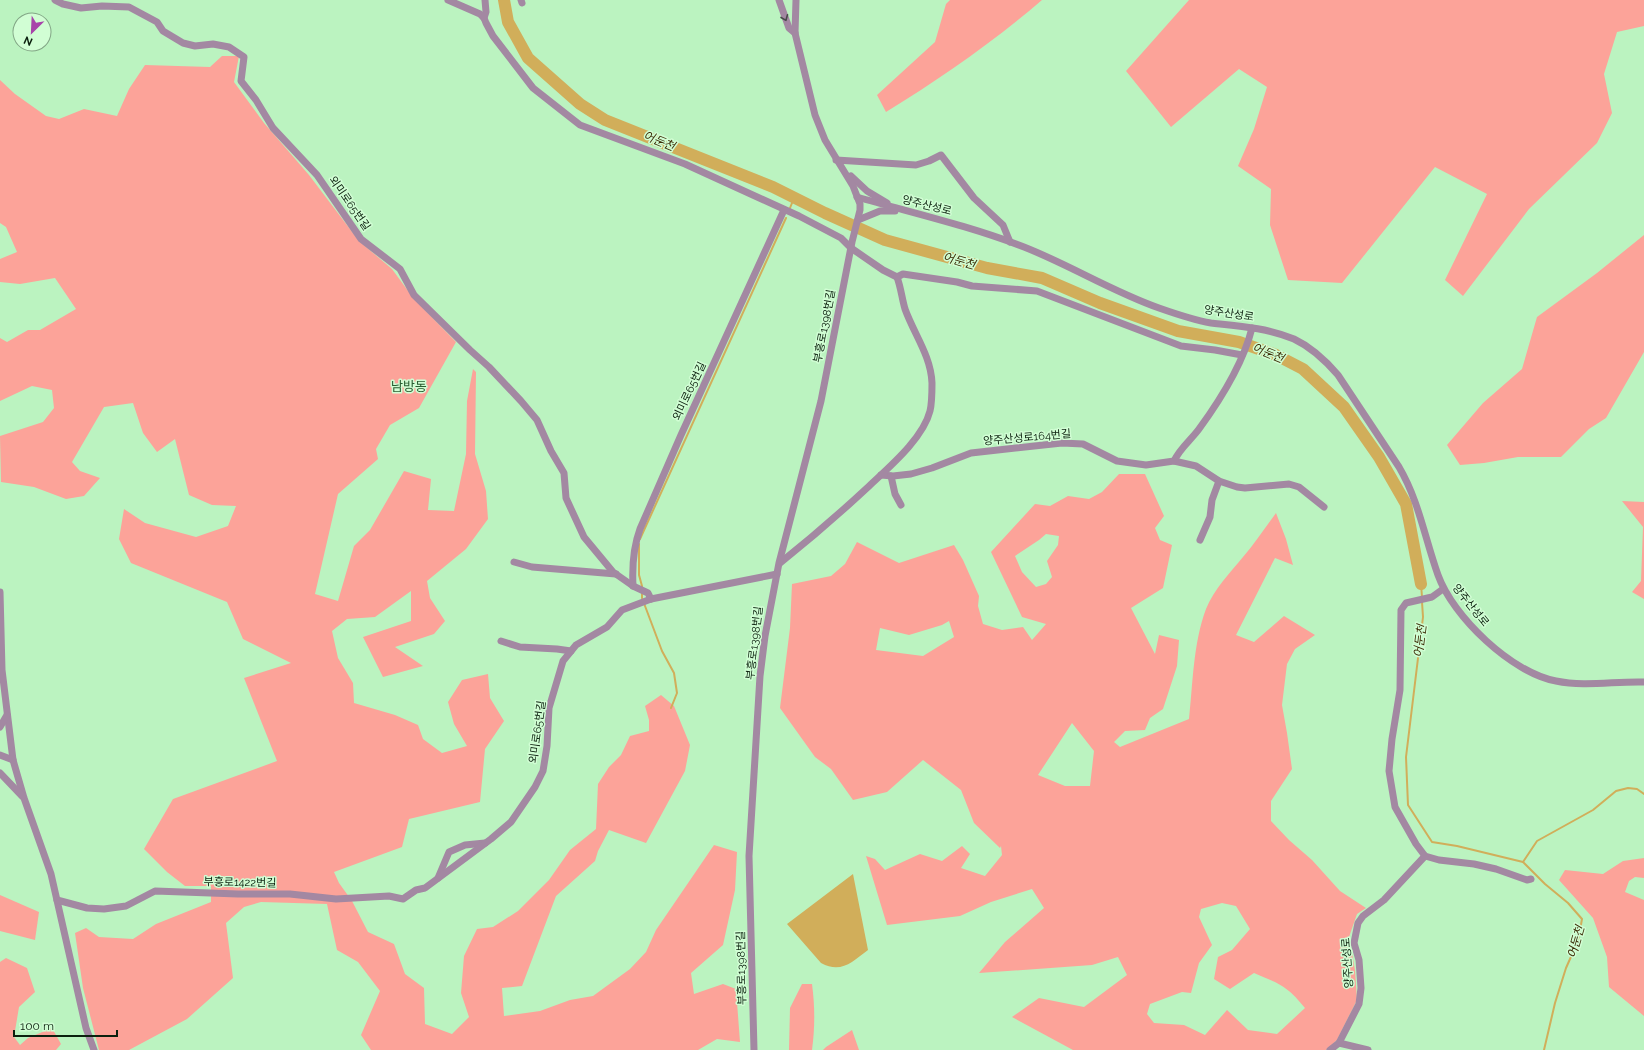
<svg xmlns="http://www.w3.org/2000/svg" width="1644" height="1050" viewBox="0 0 1644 1050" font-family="Raleway,'Noto Sans KR',sans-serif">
	<rect width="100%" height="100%" fill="#bbf3c0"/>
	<!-- green -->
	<g fill="#fca399" fill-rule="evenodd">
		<path d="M 950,0 L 1042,0 C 993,42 941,78 886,112 L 877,95 L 935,42 L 946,4 Z"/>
		<polygon points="1189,0 1644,0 1644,26 1617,32 1604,74 1612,113 1597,143 1529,209 1463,296 1445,280 1487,194 1435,167 1342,283 1288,280 1270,225 1271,189 1238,166 1254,129 1267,87 1239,69 1171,127 1126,71"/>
		<polygon points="222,56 239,56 234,82 264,123 309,175 359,241 392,269 414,299 456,342 419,408 390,425 376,449 378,459 338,494 315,594 338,601 354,546 370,530 404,471 431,479 428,510 454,511 466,454 467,401 473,369 476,372 475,454 486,491 488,519 466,549 427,581 430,598 445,621 434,634 395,647 423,666 383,677 363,637 411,621 411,591 375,617 347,619 332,631 338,658 353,683 354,703 395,715 418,725 423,739 442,753 467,746 454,724 448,702 462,680 488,674 490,698 504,721 485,749 480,802 409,819 402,847 334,872 339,883 352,901 368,932 394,944 405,974 424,988 425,1024 452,1034 469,1017 461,993 464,956 477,929 493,927 518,911 549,880 570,850 596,829 598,784 609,767 621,755 630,736 649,731 649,720 645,706 661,695 674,706 690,745 685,771 646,843 609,830 598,851 595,861 556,896 522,986 502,988 504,1016 540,1011 570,1000 593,996 630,969 646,952 656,930 714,845 737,852 735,890 723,945 691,973 694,994 723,984 736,989 740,1042 717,1039 698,1050 371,1050 361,1035 380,991 358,962 337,950 327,904 261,902 244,907 226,923 233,978 187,1019 129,1050 99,1050 83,988 75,933 86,928 99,937 133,939 156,924 211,902 211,886 185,886 167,872 144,849 173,799 277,761 244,678 291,663 243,639 227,602 131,563 119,539 124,509 145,523 196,537 228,526 236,506 212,505 189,495 175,439 157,452 143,433 133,403 104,407 72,462 80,471 100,478 84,496 66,499 34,487 1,482 0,436 43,422 54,408 52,390 32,386 0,401 0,338 7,342 28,330 40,330 76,309 55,278 20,284 0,282 0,259 17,252 6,227 0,223 0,80 15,94 46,116 59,119 84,109 117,116 129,89 145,65 210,67"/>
		<polygon points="1644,235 1644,352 1606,418 1589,429 1561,457 1518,457 1484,463 1460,465 1447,445 1483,403 1522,369 1537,317 1597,273"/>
		<path d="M 1119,474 L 1145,474 L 1164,516 L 1155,528 L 1160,540 L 1172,545 L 1163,588 L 1131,608 L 1155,654 L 1159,635 L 1179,640 L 1177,666 L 1163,709 L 1150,718 L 1145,730 L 1125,731 L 1114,742 L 1120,747 L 1189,719 C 1193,683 1193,644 1206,609 C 1214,589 1230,573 1243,557 C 1255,543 1265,528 1276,513 L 1286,539 L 1293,565 L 1275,558 L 1236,635 L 1254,642 L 1284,616 L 1315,635 L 1295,649 L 1287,664 L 1282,705 L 1287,733 L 1292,769 L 1271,801 L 1271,821 L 1289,840 L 1312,860 L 1340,891 L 1366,908 L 1357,914 L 1349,937 L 1355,970 L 1357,1000 L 1337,1040 L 1326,1050 L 1073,1050 L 1012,1017 L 1039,998 L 1084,1007 L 1127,975 L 1118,957 L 1092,965 L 979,973 L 1005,942 L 1044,908 L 1032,889 L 991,902 L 960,916 L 887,925 L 866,856 L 875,859 L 885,870 L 920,854 L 942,861 L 962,846 L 970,854 L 961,868 L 985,876 L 1002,855 L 1001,846 L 1000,848 L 974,823 L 961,790 L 923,760 L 887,792 L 853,800 L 831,769 L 815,757 L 780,708 L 790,628 L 792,584 L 831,576 L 845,564 L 857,542 L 899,563 L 954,545 L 963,560 L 979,596 L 978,606 L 983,624 L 1002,630 L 1023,627 L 1032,640 L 1046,624 L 1022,617 L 991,552 L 1035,504 L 1050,506 L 1068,496 L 1089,499 L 1102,492 ZM 1046,534 L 1059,536 L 1058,545 L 1047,561 L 1052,577 L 1046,584 L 1036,587 L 1022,572 L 1015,556 L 1039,540 ZM 949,621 L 954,637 L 923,656 L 876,650 L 880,628 L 909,635 L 942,625 ZM 1072,723 L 1094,751 L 1090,786 L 1065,786 L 1038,775 ZM 1222,903 L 1236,906 L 1250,929 L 1232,950 L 1218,957 L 1214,979 L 1230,989 L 1254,973 C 1280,984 1287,986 1305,1008 L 1277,1034 L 1248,1030 L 1227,1010 L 1205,1035 L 1184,1025 L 1154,1023 L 1147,1014 L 1150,1004 L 1182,992 L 1191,993 L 1199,963 L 1212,945 L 1199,917 L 1201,909 Z"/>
		<polygon points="1622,501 1644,502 1644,599 1632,592 1641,581 1643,527"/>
		<polygon points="1644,858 1644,878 1635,877 1629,881 1625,892 1644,900 1644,1016 1609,987 1607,957 1593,918 1559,880 1565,870 1603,874 1623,861"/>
		<polygon points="0,895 39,912 35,940 0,931"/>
		<polygon points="6,958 27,968 35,992 19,1007 14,1037 20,1045 28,1038 52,1028 61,1044 56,1050 0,1050 0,962"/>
		<path d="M 802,984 L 812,984 C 815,1007 815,1027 812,1050 L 789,1050 L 790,1008 Z"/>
		<polygon points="852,1030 859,1050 823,1050 826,1047"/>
	</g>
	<!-- water -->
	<path fill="#d1ae5a" d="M 853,874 L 868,950 C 852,962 841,974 821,963 L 787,924 Z"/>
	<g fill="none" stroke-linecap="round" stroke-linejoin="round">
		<!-- stream -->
		<g stroke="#d1ae5a" stroke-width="2">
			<polyline points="790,208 794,198"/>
			<polyline points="640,539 786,218"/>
			<polyline points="639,544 639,575 642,586 642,598 662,651 674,673 677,693 671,708"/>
			<polyline points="1421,584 1422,597"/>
			<polyline points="1422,602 1423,617 1406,757 1408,805 1432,842 1457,846 1523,862 1545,884 1568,903 1582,919 1578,941 1566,968 1555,1003 1544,1050"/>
			<polyline points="1523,862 1537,841 1593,810 1616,791 1628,788 1637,789 1644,794"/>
		</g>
		<!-- river -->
		<polyline stroke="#d1ae5a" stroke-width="12" points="504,0 508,22 528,58 580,104 605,120 773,187 825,213 885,240 987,268 1042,278 1100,303 1178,331 1239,342 1276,355 1303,369 1344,407 1379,457 1406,504 1421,584"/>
		<!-- minor -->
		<g stroke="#a388a2" stroke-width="7">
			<polyline points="55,0 63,4 81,8 102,6 129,7 157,22 163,31 183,43 195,46 213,44 229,47 244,57 241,81 256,100 273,128 317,175 361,239 400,269 414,295 470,350 489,367 521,401 537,420 551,451 564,473 566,498 584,537 613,572 633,586 648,593 651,599"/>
			<polyline points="448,0 480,14 484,18 486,23 493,36 533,88 580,125 685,164 799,216 841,238 851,248 883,270 897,277 903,274 957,282 972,286 1037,291 1181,346 1215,350 1242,355"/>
			<polyline points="521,0 522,3"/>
			<polyline points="779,0 789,28 795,33"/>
			<polyline points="484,18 486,12 485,0"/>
			<polyline points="836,160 916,165 929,161 941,155 974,198 1003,225 1010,242"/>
			<polyline points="851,176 867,191 887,203"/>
			<path d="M 857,197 C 913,213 970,226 1024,247 C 1070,265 1113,292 1159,308 C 1176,314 1194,320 1211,323 C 1239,326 1268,328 1294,339 C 1311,347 1326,361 1338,375 L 1399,467 C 1419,501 1425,539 1438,575 C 1453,617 1512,673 1556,681 C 1585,687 1615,681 1644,682"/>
			<polyline points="858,220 880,211 895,211"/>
			<polyline points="1174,461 1196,466 1219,481 1237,487 1245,488 1289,484 1299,487 1324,507"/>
			<path d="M 881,475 L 893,476 L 911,474 L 932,468 L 971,453 L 1062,443 L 1083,444 L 1117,461 L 1146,465 L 1174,461 C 1180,448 1191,440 1199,429 C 1221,399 1243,364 1252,328"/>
			<polyline points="891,476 895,494 901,505"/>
			<polyline points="1200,540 1210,517 1212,500 1219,481"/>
			<polyline points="514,562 532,567 616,574"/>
			<path d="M 780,563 C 810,539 839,514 867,488 C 888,468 923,439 930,411 C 932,403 932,391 932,383 C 931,356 914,334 905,309 C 902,299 901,288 897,277"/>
			<path d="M 633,586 C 632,566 633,548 640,529 L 681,435 L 784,210"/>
			<polyline points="1443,589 1432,597 1406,603 1401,610 1400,690 1392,739 1389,771 1395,807 1416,844 1425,856 1439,860 1474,864 1496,869 1527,880 1531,879"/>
			<polyline points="0,592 2,670 13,760 24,798 51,874 86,1028 94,1050"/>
			<polyline points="501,641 520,647 557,649 571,651"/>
			<polyline points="0,727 7,715"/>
			<polyline points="0,755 13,760"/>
			<polyline points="0,773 22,796"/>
			<polyline points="438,878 449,852 465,845 485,843"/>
			<polyline points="57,900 87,908 104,909 126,906 155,891 238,894 290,894 336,899 389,896 403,899 416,890 425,888 491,839 511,822 535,787 543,771 547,746 549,708 563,661 576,645 607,627 622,610 651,599 777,574"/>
			<polyline points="1339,1043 1368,1050"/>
			<polyline points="754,1050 749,856 760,676 765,636 779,563 821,401 852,242 860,210 860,204 853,186 825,140 815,115 795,33 796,0"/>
			<polyline points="1330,1050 1339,1043 1359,1004 1361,988 1359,960 1354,943 1358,923 1363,916 1384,900 1425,856"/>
		</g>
	</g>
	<!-- one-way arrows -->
	<defs><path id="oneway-chevron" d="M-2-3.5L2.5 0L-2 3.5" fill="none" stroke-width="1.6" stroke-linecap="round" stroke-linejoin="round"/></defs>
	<use stroke="#484a49" href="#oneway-chevron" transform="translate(785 18) rotate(68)"/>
	<g text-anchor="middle" stroke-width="3" stroke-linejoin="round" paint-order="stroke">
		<!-- street labels -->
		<g font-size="11" fill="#0b200e" stroke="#d1fed4">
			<text transform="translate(350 203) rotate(55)" y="4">외미로65번길</text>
			<text transform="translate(927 205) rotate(14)" y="4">양주산성로</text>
			<text transform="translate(1229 313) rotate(9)" y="4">양주산성로</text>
			<text transform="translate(824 326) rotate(-79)" y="4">부흥로1398번길</text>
			<text transform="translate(689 391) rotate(-65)" y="4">외미로65번길</text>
			<text transform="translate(1027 437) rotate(-5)" y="4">양주산성로164번길</text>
			<text transform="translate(1471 605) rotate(51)" y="4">양주산성로</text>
			<text transform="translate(754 643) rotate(-83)" y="4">부흥로1398번길</text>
			<text transform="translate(537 732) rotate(-82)" y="4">외미로65번길</text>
			<text transform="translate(240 882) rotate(1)" y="4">부흥로1422번길</text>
			<text transform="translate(1347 963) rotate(-94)" y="4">양주산성로</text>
			<text transform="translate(741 968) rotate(-91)" y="4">부흥로1398번길</text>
		</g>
		<!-- water labels -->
		<g font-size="12" font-style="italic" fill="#3c2d07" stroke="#d1fed4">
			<text transform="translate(659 141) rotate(22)" y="4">어둔천</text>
			<text transform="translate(959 261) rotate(16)" y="4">어둔천</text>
			<text transform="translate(1268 353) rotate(22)" y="4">어둔천</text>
			<text transform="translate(1420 641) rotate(-83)" y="4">어둔천</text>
			<text transform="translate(1576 942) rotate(-74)" y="4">어둔천</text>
		</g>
		<!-- quarter labels -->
		<g font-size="13" fill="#2a5d31" stroke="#d1fed4">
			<text x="409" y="391">남방동</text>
		</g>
	</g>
	<!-- north arrow -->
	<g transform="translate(32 32) rotate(204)"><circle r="19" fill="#d1fed4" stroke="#82a585"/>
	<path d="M0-3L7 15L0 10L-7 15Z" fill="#a844aa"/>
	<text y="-6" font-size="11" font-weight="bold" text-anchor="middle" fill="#0b200e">N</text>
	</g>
	<!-- scale -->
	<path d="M14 1030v6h103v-6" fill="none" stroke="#0b200e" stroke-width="2"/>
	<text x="20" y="1030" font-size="12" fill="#0b200e" stroke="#d1fed4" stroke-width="3" paint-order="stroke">100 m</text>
</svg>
